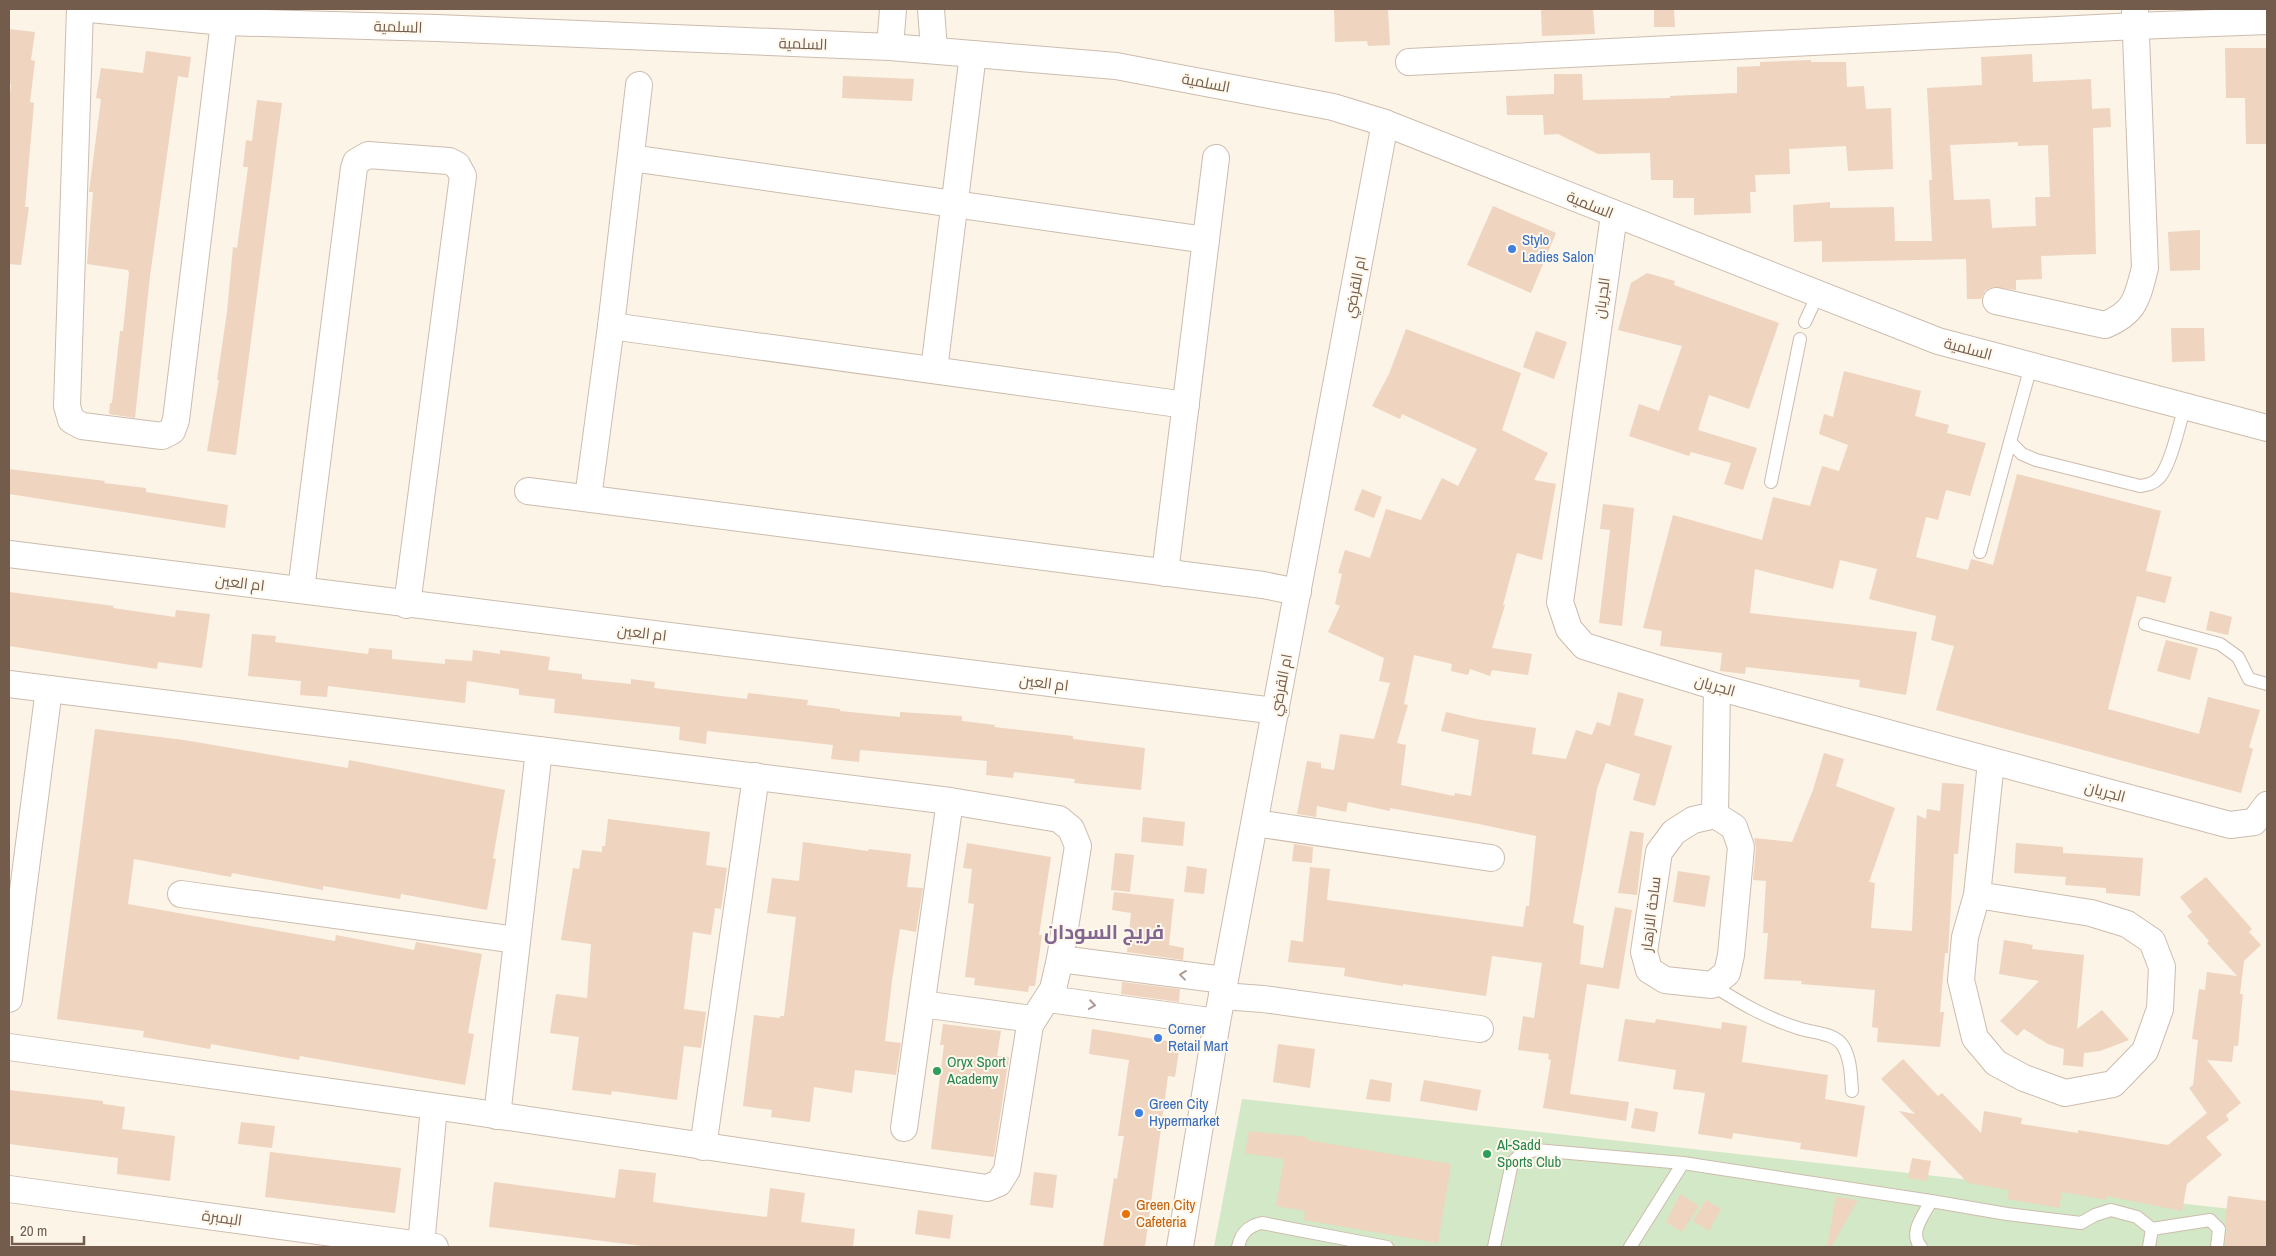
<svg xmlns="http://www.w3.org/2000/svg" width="2276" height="1256" viewBox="0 0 2276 1256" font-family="'Archivo Narrow',Cairo,sans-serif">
	<rect width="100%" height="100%" fill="#fbf4e7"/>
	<!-- green -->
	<polygon fill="#d3e8c6" points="1242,1099 2267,1213 2267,1247 1214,1247"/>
	<!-- building -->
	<g fill="#efd4c0" fill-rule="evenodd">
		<polygon points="1334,9 1388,9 1390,45 1368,46 1367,41 1335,42"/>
		<polygon points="1541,9 1593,9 1595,34 1542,36"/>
		<polygon points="1654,9 1674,9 1675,27 1654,27"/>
		<polygon points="9,29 35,32 31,60 35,61 30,102 34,103 25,207 29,207 21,265 9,264 9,105 11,84 9,84"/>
		<polygon points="2225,48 2267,48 2267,144 2246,144 2245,98 2226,98"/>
		<polygon points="146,51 191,57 188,78 178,76 150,276 135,418 109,414 110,403 112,403 120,331 123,331 129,273 128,270 87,264 93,192 89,192 101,99 96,98 101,68 143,73"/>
		<path d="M 2032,54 L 2033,82 L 2091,79 L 2092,109 L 2110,108 L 2111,127 L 2093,128 L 2096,254 L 2041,256 L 2042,279 L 2016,280 L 2016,290 L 1992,287 L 1985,291 L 1981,299 L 1967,299 L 1966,259 L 1822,262 L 1822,241 L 1794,242 L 1793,205 L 1830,202 L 1830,208 L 1894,207 L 1895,241 L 1932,241 L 1929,180 L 1932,180 L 1927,88 L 1982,85 L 1981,57 ZM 2018,142 L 2018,146 L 2048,145 L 2050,197 L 2035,197 L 2036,226 L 1992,228 L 1990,199 L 1954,200 L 1950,145 Z"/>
		<polygon points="1811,60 1811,62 1846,62 1847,87 1864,86 1866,109 1891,108 1893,169 1848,171 1846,146 1789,149 1790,174 1755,175 1756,192 1750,192 1751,213 1694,215 1694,198 1673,198 1673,180 1651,180 1650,153 1598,154 1558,134 1544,135 1543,115 1507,115 1506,96 1554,94 1554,74 1582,74 1583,100 1670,98 1670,96 1737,93 1737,67 1760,66 1760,62"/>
		<polygon points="843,76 914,79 912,101 842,98"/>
		<polygon points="257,100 282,103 236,455 207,451 219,380 217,380 227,312 233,247 237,248 248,167 243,167 246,140 252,141"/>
		<polygon points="1493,206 1556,233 1531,293 1467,265"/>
		<polygon points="2200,230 2200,270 2170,271 2168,232"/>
		<polygon points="1647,273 1675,281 1674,285 1779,323 1749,409 1709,395 1698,430 1757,448 1743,490 1724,484 1731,463 1691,452 1689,456 1629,436 1639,404 1659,411 1682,346 1618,330 1631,283"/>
		<polygon points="2171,328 2204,328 2205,361 2172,362"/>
		<polygon points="1406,329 1521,373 1502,430 1548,453 1534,480 1556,484 1542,560 1517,553 1503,605 1505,605 1492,648 1532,654 1528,675 1492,670 1490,676 1470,669 1468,675 1451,671 1452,664 1414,655 1404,704 1408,705 1397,743 1406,745 1401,785 1454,796 1455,793 1471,796 1479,740 1441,731 1446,712 1476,719 1536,728 1532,754 1566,759 1576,730 1592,735 1597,722 1610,726 1618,692 1644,699 1634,735 1672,746 1655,806 1633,800 1640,774 1606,763 1597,789 1573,923 1584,926 1580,964 1603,968 1615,907 1632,910 1619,989 1587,984 1570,1094 1629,1102 1626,1121 1543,1108 1551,1060 1548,1059 1549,1054 1518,1050 1523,1016 1534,1018 1542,963 1492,956 1486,996 1403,984 1403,986 1379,982 1344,976 1345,968 1288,962 1291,940 1303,942 1310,867 1330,869 1327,900 1523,927 1526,906 1529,906 1536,836 1479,824 1390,808 1390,811 1348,802 1346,812 1317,806 1316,817 1297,814 1307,761 1321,763 1321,768 1334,770 1340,734 1374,739 1390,683 1379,681 1384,658 1328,632 1340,606 1335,604 1342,574 1338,573 1345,550 1370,558 1386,509 1421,520 1442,478 1458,486 1477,449 1402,414 1400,419 1372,406 1389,374"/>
		<polygon points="1536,331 1567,342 1554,379 1523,367"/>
		<polygon points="1844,371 1921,391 1915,416 1949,425 1947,433 1986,443 1970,496 1946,490 1938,520 1926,517 1916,557 1968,570 1971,559 1993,565 2017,474 2161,511 2146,571 2172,577 2165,603 2137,596 2108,709 2199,734 2208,697 2260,710 2249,747 2253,749 2241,793 1936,710 1954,646 1931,640 1936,616 1869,599 1877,569 1840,560 1833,589 1755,569 1750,613 1917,632 1906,695 1859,687 1860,680 1746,667 1745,674 1720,671 1722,653 1660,646 1662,631 1643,628 1673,515 1762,540 1773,497 1810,506 1822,466 1839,471 1848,445 1819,434 1824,414 1833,417"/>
		<polygon points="9,469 105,481 104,483 146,488 146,492 228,505 225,528 9,494"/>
		<polygon points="1362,489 1382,497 1374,518 1354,510"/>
		<polygon points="1603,504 1634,508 1622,626 1599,623 1610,530 1600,529"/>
		<polygon points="9,592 114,606 113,608 175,617 176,610 210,614 202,668 158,662 157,669 9,646"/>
		<polygon points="2210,611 2232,617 2228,635 2206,630"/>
		<polygon points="252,634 276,636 275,642 368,654 369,648 392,650 392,659 445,664 445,659 472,661 473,650 500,654 500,650 550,657 548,670 582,674 582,679 631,684 631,679 655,682 654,688 747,699 748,693 808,700 807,705 840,709 840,711 900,717 900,712 962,716 962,721 995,725 994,727 1073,736 1073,739 1145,748 1141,790 1074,783 1075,779 1014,772 1013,778 986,775 987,761 860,750 859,762 831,759 833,745 707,731 706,744 679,740 680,727 554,713 555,699 519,695 519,689 467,681 465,703 328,686 327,697 300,695 301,681 248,676"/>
		<polygon points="2166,640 2198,648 2190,680 2157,671"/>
		<polygon points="95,729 184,740 348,768 349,760 505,790 493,858 496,859 487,910 401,894 400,899 323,886 323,890 232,873 231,877 134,859 128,904 335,941 336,935 414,950 416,942 482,954 468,1033 474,1034 465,1085 300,1056 299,1060 211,1044 210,1049 143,1037 144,1031 57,1019"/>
		<polygon points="1824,753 1844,759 1836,786 1895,808 1869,882 1875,883 1871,928 1912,931 1917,815 1926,819 1927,809 1940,811 1942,783 1964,784 1958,854 1954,854 1948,953 1945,953 1940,1012 1944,1012 1940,1047 1877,1042 1878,1028 1872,1027 1875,990 1801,984 1802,981 1764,979 1768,933 1763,933 1766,881 1753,880 1756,848 1754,838 1792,842 1813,790"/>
		<polygon points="1143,817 1185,822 1183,846 1141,842"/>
		<polygon points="608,819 710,832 706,865 727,868 721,909 715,908 711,935 693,932 684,1009 706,1012 701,1048 684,1046 677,1100 612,1091 611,1095 572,1090 579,1037 550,1033 556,994 587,998 591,944 561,940 573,868 579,869 582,850 602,852 602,846 605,846"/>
		<polygon points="1630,831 1644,833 1637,895 1618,893"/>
		<polygon points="803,842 868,851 869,849 911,854 907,887 923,888 916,932 900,929 892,981 885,1041 901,1043 896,1075 855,1070 852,1093 814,1087 810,1122 771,1117 772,1110 743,1106 754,1015 780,1018 780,1016 784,1016 796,917 767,913 772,878 799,881"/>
		<polygon points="967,843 1051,857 1039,935 1042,935 1035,986 1029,986 1028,992 974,985 975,978 965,977 974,904 968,903 972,869 963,868"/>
		<polygon points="2016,843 2063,847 2063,853 2143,858 2140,896 2106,893 2106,888 2065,885 2066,877 2014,873"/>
		<polygon points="1294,844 1313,847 1312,863 1292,861"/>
		<polygon points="1115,853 1134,855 1130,892 1111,890"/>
		<polygon points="1187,866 1207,869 1204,894 1184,892"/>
		<polygon points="1678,871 1710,876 1705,907 1673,902"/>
		<polygon points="2206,877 2252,929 2249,932 2261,945 2244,961 2240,994 2243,994 2238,1046 2234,1046 2232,1062 2207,1060 2241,1103 2226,1115 2229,1120 2206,1137 2222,1155 2187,1184 2182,1211 2107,1196 2106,1200 2062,1192 2059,1208 2007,1199 2009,1190 1968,1183 1899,1111 1915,1114 1881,1079 1903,1059 1938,1096 1942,1093 1981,1133 1984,1111 2022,1118 2021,1124 2078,1133 2078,1130 2168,1145 2207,1113 2189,1088 2193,1085 2198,1040 2192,1039 2199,989 2205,990 2207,972 2237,976 2207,943 2209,941 2187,916 2192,912 2180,897"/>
		<polygon points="1114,892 1174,899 1169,945 1184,948 1183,960 1127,952 1131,913 1112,910"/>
		<polygon points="2004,940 2033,945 2032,949 2084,955 2077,1029 2102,1010 2129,1040 2100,1051 2084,1053 2083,1067 2063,1065 2064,1049 2048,1044 2024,1029 2017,1036 2000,1021 2039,981 1999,974"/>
		<polygon points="1122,982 1180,989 1179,1002 1121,994"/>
		<polygon points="1625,1019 1655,1023 1656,1019 1721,1029 1722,1022 1747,1026 1742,1062 1828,1075 1825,1099 1865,1106 1857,1157 1800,1149 1801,1143 1733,1133 1732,1139 1698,1134 1705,1093 1673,1089 1676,1070 1618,1061"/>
		<polygon points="943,1024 1001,1031 997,1056 1009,1057 994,1157 931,1149 944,1045 940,1045"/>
		<polygon points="1092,1029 1180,1043 1175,1077 1168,1076 1145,1247 1103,1247 1114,1178 1117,1179 1124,1136 1118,1136 1129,1060 1089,1054"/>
		<polygon points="1278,1044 1315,1049 1310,1088 1273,1082"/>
		<polygon points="1370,1079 1392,1083 1390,1102 1366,1099"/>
		<polygon points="1424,1080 1481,1090 1477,1111 1420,1101"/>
		<polygon points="9,1090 103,1101 103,1104 125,1107 122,1129 175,1136 170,1181 117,1174 118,1158 9,1144"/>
		<polygon points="1635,1108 1658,1112 1655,1132 1631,1128"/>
		<polygon points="241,1122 275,1126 272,1148 238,1144"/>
		<polygon points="1249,1131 1307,1137 1307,1140 1451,1164 1438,1243 1304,1220 1305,1211 1276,1206 1284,1159 1245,1153"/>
		<polygon points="270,1152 401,1168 395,1213 265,1197"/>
		<polygon points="1912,1158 1931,1161 1927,1181 1908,1178"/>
		<polygon points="619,1169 656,1173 653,1202 703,1209 767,1217 770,1188 805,1193 801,1222 855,1229 853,1247 651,1247 489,1227 494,1182 615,1198"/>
		<polygon points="1034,1172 1057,1175 1053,1208 1030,1205"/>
		<polygon points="1680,1194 1699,1206 1682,1232 1666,1222"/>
		<polygon points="2228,1196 2267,1201 2267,1247 2225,1247 2227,1229 2225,1223"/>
		<polygon points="1836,1197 1858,1200 1831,1247 1827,1247"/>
		<polygon points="1706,1200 1721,1209 1709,1231 1693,1221"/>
		<polygon points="918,1210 953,1215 950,1239 915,1234"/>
	</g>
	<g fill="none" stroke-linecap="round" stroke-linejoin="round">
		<defs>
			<g id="lane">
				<polyline points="1805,322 1818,294"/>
				<path d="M 2031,366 L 2010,442 L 2022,454 L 2036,460 L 2140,486 C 2147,485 2153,484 2159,478 C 2171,465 2179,425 2185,406"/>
				<polyline points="1771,482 1800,339"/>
				<polyline points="1980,552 2010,442"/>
				<polyline points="2145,624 2220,644 2238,657 2249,679 2267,684"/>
				<path d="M 1712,985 C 1742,1004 1768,1019 1801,1029 C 1814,1033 1835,1033 1843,1046 C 1851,1059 1851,1077 1852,1091"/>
				<path d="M 1238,1247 C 1241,1233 1248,1226 1262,1223 L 1387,1247"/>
				<path d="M 1494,1247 L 1512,1163 C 1518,1155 1525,1152 1536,1150 L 1683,1163 L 1931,1201 L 2007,1214 L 2081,1223 L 2095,1215 L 2111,1210 L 2137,1217 L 2152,1229 L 2210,1220 L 2219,1229 L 2217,1247"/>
				<polyline points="1630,1247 1683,1163"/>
				<path d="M 1921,1247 C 1908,1233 1924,1215 1931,1201"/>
				<polyline points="2149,1247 2152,1229"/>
			</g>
			<g id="street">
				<polyline points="80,9 67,406 71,420 82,426 162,436 172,431 176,420 224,22"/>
				<polyline points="90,9 224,22 437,28 890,47 1116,66 1333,107 1385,123 1938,341 2267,428"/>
				<polyline points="931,9 934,50"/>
				<polyline points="890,47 893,9"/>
				<polyline points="1409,62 2136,26 2267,21"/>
				<polyline points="631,158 1206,240"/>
				<polyline points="1614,215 1560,602 1569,629 1584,646 1717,687 2230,825 2254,822 2267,805"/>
				<path d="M 1996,301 L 2105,325 C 2136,312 2137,298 2145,268 L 2135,9"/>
				<polyline points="611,326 1186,405"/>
				<polyline points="934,370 973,54"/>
				<polyline points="528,491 1263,585 1298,592"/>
				<polyline points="588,498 611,326 639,85"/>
				<polyline points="9,554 1276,711"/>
				<polyline points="1165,573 1216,158"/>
				<polyline points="301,590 354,168 356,162 368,155 449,161 457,165 463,176 407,605"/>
				<polyline points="9,684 950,801 1059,819 1071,829 1078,846 1060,959 1053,989 1030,1025 1007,1170 999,1183 987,1188 461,1110 9,1047"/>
				<polygon points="1715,815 1734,827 1741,847 1731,955 1727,973 1712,985 1665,980 1649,970 1644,952 1659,852 1674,832 1693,820"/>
				<polyline points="1715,815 1717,687"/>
				<polyline points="1255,823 1491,858"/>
				<polyline points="181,894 517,940"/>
				<polyline points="1977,895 2091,913 2127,924 2152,941 2162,967 2160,1009 2145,1051 2113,1084 2065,1093 2024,1078 1996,1063 1975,1038 1961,980 1965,937 1977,895 1991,762"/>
				<polyline points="1060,959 1224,980"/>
				<polyline points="1222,996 1263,999 1480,1029"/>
				<polyline points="9,999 49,689"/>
				<polyline points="1048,999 1217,1022"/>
				<polyline points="922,1004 1032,1019"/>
				<polyline points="497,1116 539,750"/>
				<polyline points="904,1128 950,801"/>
				<polyline points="703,1147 756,776"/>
				<polyline points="9,1189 435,1247"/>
				<polyline points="421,1245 434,1107"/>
				<polyline points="1180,1247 1217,1022 1385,123"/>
			</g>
		</defs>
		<!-- lane casing -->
		<use href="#lane" stroke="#cdbcae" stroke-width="14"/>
		<!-- street casing -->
		<use href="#street" stroke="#cdbcae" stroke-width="28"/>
		<!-- lane -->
		<use href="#lane" stroke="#fff" stroke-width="12"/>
		<!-- street -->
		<use href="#street" stroke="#fff" stroke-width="26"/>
	</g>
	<!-- one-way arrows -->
	<defs><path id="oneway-chevron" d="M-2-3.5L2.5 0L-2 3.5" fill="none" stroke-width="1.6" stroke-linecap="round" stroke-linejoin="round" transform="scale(1.25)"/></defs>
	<g stroke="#ac9d94">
		<use href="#oneway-chevron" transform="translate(1183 975) rotate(-173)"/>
		<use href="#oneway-chevron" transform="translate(1092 1005) rotate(8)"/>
	</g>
	<!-- markers -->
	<g fill="#3f7fe0" stroke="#fef8ed" stroke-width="2">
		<circle cx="1512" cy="249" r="5"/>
		<circle cx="1158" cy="1038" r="5"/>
		<circle cx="1139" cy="1113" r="5"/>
	</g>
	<g fill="#2e9e5b" stroke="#fef8ed" stroke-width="2">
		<circle cx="937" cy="1071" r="5"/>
		<circle cx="1487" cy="1154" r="5"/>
	</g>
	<circle fill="#e8710a" stroke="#fef8ed" stroke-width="2" cx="1126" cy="1214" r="5"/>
	<g text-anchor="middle" stroke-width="4" stroke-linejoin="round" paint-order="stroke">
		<!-- street labels -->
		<g font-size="15" fill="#745c4d" stroke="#fef8ed">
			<text transform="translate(398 27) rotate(2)" y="5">السلمية</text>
			<text transform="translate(803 44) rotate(2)" y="5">السلمية</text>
			<text transform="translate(1206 83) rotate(11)" y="5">السلمية</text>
			<text transform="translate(1590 205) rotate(22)" y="5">السلمية</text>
			<text transform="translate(1355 287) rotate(-79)" y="5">ام القرضي</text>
			<text transform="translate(1602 298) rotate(-82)" y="5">الجريان</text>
			<text transform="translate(1968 349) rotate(15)" y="5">السلمية</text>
			<text transform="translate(240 583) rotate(7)" y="5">ام العين</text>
			<text transform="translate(642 633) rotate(7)" y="5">ام العين</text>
			<text transform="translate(1044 683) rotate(7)" y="5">ام العين</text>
			<text transform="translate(1281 685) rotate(-79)" y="5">ام القرضي</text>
			<text transform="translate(1715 686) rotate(16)" y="5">الجريان</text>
			<text transform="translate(2105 792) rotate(15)" y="5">الجريان</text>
			<text transform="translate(1651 914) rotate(-83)" y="5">ساحة الازهار</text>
			<text transform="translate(222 1218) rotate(8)" y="5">البمبرة</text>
		</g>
		<!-- shop labels -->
		<g font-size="15" fill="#366cbe" stroke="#fef8ed" text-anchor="start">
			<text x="1522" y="245">Stylo<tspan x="1522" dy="17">Ladies Salon</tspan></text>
			<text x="1168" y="1034">Corner<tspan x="1168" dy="17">Retail Mart</tspan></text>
			<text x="1149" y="1109">Green City<tspan x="1149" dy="17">Hypermarket</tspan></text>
		</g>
		<!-- leisure labels -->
		<g font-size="15" fill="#27864d" stroke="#fef8ed" text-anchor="start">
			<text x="947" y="1067">Oryx Sport<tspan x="947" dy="17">Academy</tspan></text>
			<text x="1497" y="1150">Al-Sadd<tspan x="1497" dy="17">Sports Club</tspan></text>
		</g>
		<!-- food labels -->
		<g font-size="15" fill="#c56008" stroke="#fef8ed" text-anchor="start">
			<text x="1136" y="1210">Green City<tspan x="1136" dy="17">Cafeteria</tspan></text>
		</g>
		<!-- district labels -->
		<g font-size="20" font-weight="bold" fill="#826590" stroke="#fef8ed">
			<text x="1104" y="939">فريج السودان</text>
		</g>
	</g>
	<!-- border -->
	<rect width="2276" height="1256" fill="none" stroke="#745c4d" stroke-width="20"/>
	<!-- scale -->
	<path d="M12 1236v8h72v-8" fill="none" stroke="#745c4d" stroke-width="2.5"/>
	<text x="20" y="1236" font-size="15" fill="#745c4d" stroke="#fef8ed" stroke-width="4" paint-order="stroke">20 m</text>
</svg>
